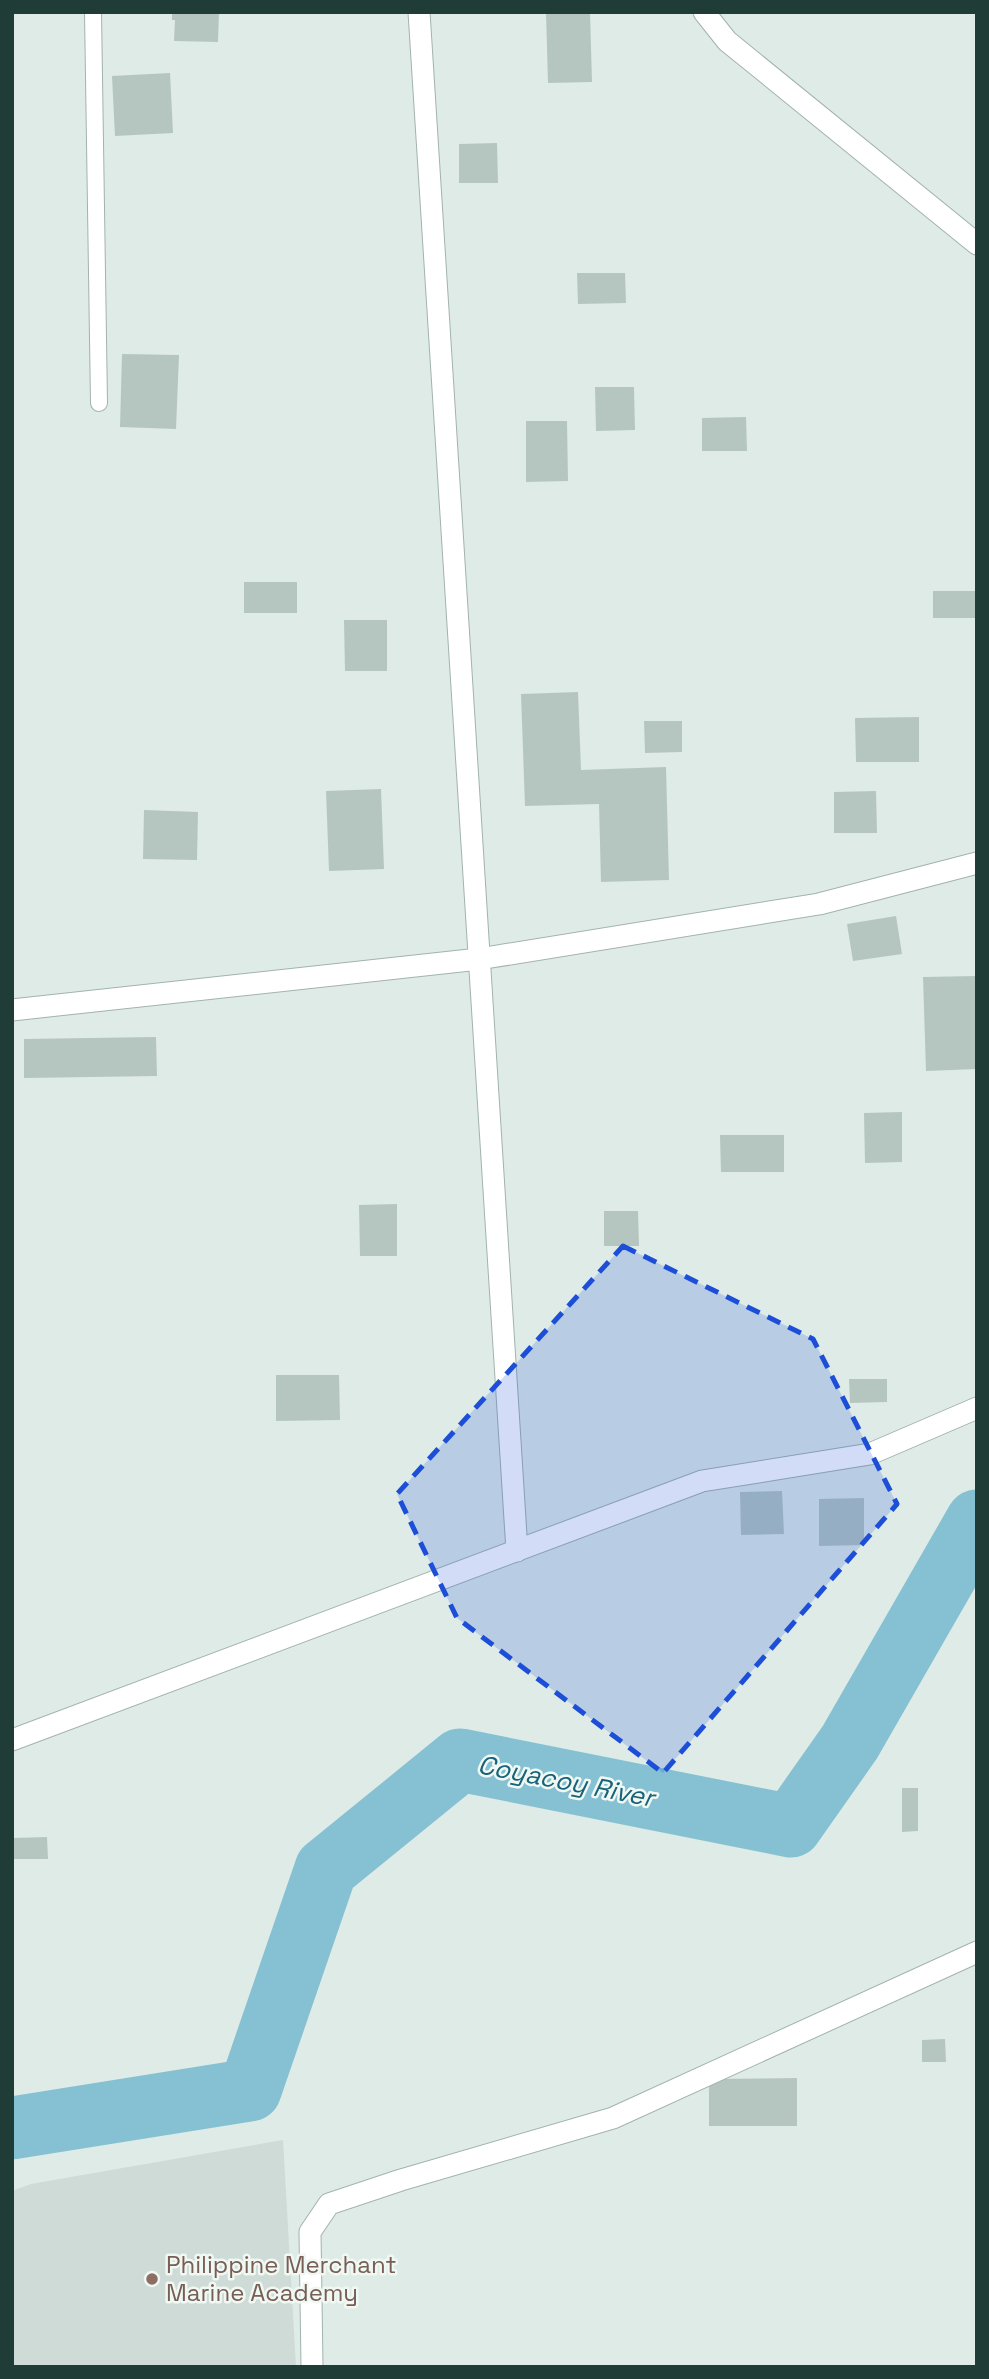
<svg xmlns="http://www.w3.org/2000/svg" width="989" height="2379" viewBox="0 0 989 2379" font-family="'Space Grotesk',sans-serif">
	<rect width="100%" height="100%" fill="#dfebe7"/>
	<!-- built -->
	<polygon fill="#cedbd6" points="283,2140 296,2367 12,2367 12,2191 31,2184"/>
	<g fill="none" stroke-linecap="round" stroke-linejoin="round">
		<!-- river -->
		<polyline stroke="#85c1d2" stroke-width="63" points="12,2128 250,2090 326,1869 460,1760 791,1826 850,1742 977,1521"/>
	</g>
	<!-- building -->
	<g fill="#b5c6c0">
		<polygon points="172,12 219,12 218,42 174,41 175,20 172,20"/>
		<polygon points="546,12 590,12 592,82 548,83"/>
		<polygon points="170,73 173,133 115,136 112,76"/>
		<polygon points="497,143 498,183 459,183 459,144"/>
		<polygon points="577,273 625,273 626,303 578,304"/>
		<polygon points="122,354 179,355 176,429 120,427"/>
		<polygon points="595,387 634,387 635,430 596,431"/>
		<polygon points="746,417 747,451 702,451 702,418"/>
		<polygon points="526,421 567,421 568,481 526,482"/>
		<rect x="244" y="582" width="53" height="31"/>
		<rect x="933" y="591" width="44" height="27"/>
		<polygon points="344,620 387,620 387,671 345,671"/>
		<polygon points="578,692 581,770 666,767 669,880 601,882 599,804 525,806 521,694"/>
		<polygon points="919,717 919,762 856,762 855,718"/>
		<polygon points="644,721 682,721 682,752 645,753"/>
		<polygon points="381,789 384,869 329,871 326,791"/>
		<polygon points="876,791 877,833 834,833 834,792"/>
		<polygon points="144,810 198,812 197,860 143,859"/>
		<polygon points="896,916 902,954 853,961 847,924"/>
		<polygon points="977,976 977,1069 926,1071 923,977"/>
		<polygon points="156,1037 157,1076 24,1078 24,1039"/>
		<polygon points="902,1112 902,1162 865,1163 864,1113"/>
		<polygon points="720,1135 784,1135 784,1172 721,1172"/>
		<polygon points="397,1204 397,1256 360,1256 359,1205"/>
		<polygon points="604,1211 638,1211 639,1246 604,1246"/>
		<polygon points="276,1375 339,1375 340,1420 276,1421"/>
		<polygon points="849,1379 887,1379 887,1402 850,1403"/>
		<polygon points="782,1491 784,1534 741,1535 740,1492"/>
		<polygon points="864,1498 864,1545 819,1546 819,1499"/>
		<polygon points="902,1788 918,1788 918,1831 902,1832"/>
		<polygon points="47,1837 48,1859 13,1859 13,1838"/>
		<polygon points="945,2039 946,2062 922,2062 922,2040"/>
		<polygon points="797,2078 797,2126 709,2126 709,2079"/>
	</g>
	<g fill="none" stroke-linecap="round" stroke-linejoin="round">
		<defs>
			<polyline id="lane" points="93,12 99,403"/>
			<g id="street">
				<polyline points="419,12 517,1551"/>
				<polyline points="704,12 727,41 977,244"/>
				<polyline points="12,1010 479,959 819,904 977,863"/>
				<polyline points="12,1740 702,1481 870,1454 977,1408"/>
				<polyline points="312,2367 310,2232 329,2204 401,2180 613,2118 977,1952"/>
			</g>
		</defs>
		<!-- lane casing -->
		<use href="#lane" stroke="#a2b3ae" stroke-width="18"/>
		<!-- street casing -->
		<use href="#street" stroke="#a2b3ae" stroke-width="23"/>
		<!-- lane -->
		<use href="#lane" stroke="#fff" stroke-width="16"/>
		<!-- street -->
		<use href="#street" stroke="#fff" stroke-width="21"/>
	</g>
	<!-- marked area -->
	<path fill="#1d4ed8" fill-opacity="0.2" stroke="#1d4ed8" stroke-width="5" stroke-dasharray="14 9" stroke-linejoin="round" d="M 623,1246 L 813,1339 L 897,1504 L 663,1773 L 457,1618 L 397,1494 Z"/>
	<!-- markers -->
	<circle fill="#8d6e63" stroke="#f0f8f4" stroke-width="2.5" cx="152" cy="2279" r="7"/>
	<g text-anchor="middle" stroke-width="5" stroke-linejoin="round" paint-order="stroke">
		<!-- education labels -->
		<g font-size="24" fill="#785e54" stroke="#f0f8f4" text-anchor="start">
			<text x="166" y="2273">Philippine Merchant<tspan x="166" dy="28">Marine Academy</tspan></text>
		</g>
		<!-- water labels -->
		<g font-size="26" font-style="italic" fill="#196279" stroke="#f0f8f4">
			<text transform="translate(566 1781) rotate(11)" y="9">Coyacoy River</text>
		</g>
	</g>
	<!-- border -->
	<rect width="989" height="2379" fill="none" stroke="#203c36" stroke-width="28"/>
</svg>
